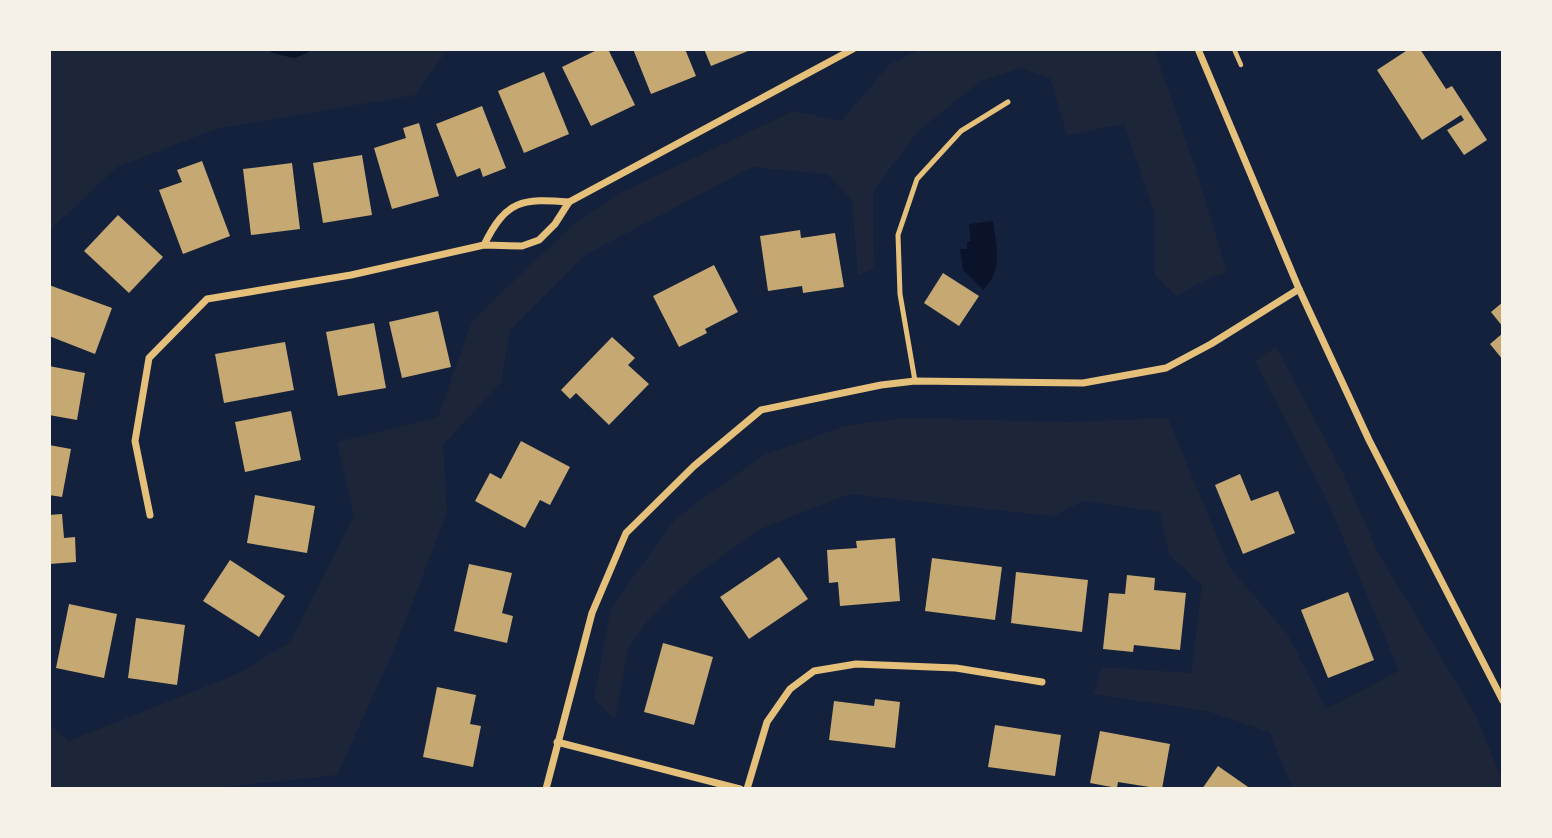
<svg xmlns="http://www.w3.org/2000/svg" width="1552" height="838" viewBox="0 0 1552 838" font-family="Poppins,sans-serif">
	<rect width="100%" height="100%" fill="#14213d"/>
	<!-- green -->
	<g fill="#1d2539">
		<polygon points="49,49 448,49 415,95 219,128 117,167 49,231"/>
		<polygon points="921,49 1154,49 1195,167 1227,272 1209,278 1177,296 1155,275 1154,212 1124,124 1067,135 1050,78 1021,68 981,81 919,130 873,191 874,269 858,275 852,200 827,174 752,167 587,254 510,330 501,382 443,445 447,513 395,647 337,775 207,789 49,789 49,724 69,741 237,674 290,642 354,516 337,442 438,417 472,321 576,222 624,191 794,111 841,121 890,64"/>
		<polygon points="1276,347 1343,473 1379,555 1476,715 1503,783 1503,789 1293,789 1269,732 1207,711 1093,694 1102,667 1191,673 1202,585 1169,555 1160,512 1083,501 1053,516 849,494 760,529 693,577 649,619 628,649 615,720 594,699 611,608 676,518 764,455 845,426 903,418 1070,422 1168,418 1230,568 1288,635 1326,709 1399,671 1327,500 1255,361"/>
	</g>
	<!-- water -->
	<path fill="#0b132b" d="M 993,221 C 996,247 1004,269 983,290 L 963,270 L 960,249 L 967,249 L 967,242 L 971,241 L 969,224 Z"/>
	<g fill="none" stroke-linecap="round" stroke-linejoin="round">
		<!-- stream -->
		<polyline stroke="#0b132b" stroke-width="8" points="274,49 294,54 306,49"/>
	</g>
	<!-- building -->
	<g fill="#c6a872">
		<polygon points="599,49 608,49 635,105 591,126 562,67"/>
		<polygon points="633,49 685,49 696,76 651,94"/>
		<polygon points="704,49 753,49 711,66"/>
		<polygon points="1409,49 1420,49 1446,89 1452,86 1487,140 1464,155 1447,130 1464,120 1461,115 1422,140 1377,70"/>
		<polygon points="544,72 569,134 524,153 498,91"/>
		<polygon points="482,106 506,168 483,177 480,168 457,177 436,124"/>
		<polygon points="419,123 439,196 392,209 374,148 406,138 403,128"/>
		<polygon points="362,155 372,215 323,223 313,163"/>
		<polygon points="202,161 230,236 183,254 159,190 182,182 177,170"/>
		<polygon points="292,163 300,229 251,235 243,169"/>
		<polygon points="118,215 163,257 129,293 84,251"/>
		<polygon points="800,230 801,238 835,233 844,287 803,293 802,286 768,291 760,236"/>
		<polygon points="714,265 738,312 705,329 707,333 679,347 653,296"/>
		<polygon points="943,273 979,296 959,326 924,303"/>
		<polygon points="49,285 112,308 95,354 49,336"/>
		<polygon points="1503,302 1503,327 1491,312"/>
		<polygon points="438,311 451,367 402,378 389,322"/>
		<polygon points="374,323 386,388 338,396 326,332"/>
		<polygon points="1503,333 1503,360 1490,344"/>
		<polygon points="612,337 635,358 628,365 649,384 609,425 576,393 570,399 561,390"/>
		<polygon points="285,342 294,390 224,403 215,354"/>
		<polygon points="49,366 85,373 77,420 49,415"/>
		<polygon points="291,411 301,460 245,472 235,422"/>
		<polygon points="521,441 570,467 550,505 540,500 525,528 475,501 490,473 501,479"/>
		<polygon points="49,445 71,449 62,497 49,495"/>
		<polygon points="1240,474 1251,501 1278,491 1295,533 1243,554 1215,485"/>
		<polygon points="255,495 315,506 307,553 247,543"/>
		<polygon points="62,514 64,538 75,537 76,562 49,564 49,515"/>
		<polygon points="895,538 900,601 840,606 838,582 829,583 827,550 857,548 856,541"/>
		<polygon points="779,557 808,599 749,639 720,597"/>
		<polygon points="932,558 1002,567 995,620 925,611"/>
		<polygon points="230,560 285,596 259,637 203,601"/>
		<polygon points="469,564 512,573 502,613 513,616 507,643 454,631"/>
		<polygon points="1016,572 1088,580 1082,632 1011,623"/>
		<polygon points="1127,575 1155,578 1154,590 1186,593 1180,650 1134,645 1133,652 1103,649 1109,593 1125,594"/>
		<polygon points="1348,592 1374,660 1328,678 1301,610"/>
		<polygon points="69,604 117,614 104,678 56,668"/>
		<polygon points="136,618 185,625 177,685 128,678"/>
		<polygon points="663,643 713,657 694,725 644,712"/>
		<polygon points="437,687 476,695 470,724 481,726 473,767 423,757"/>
		<polygon points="875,699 900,702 895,748 829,740 834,701 874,706"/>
		<polygon points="995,725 1061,735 1055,776 988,767"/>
		<polygon points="1100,731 1170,744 1162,789 1118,782 1117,788 1090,783"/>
		<polygon points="1218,766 1251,789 1202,789"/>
	</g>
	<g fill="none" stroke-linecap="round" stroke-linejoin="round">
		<!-- path -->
		<polyline stroke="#e5c07b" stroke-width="4.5" points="1234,49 1241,65"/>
		<!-- service -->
		<polyline stroke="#e5c07b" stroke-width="5" points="915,381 900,294 898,235 917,179 961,131 1008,102"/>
		<!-- minor -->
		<g stroke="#e5c07b" stroke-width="7">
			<polyline points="1198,49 1299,289 1369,440 1503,701"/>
			<polyline points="569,202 853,49"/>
			<path d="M 150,515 L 135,441 L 149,358 L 207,299 L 351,275 L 484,245 L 522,246 L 539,240 L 555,224 L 569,202 C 522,198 506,200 484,245"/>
			<polyline points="557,742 740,789"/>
			<polyline points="546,789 592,613 626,533 694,466 761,410 881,385 915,381 1083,383 1166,368 1211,344 1299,289"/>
			<polyline points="747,789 767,722 790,689 814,671 856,664 956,668 1042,682"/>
		</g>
	</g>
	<!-- border -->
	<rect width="1552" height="838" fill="none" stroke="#f6f1e7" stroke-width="102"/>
</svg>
